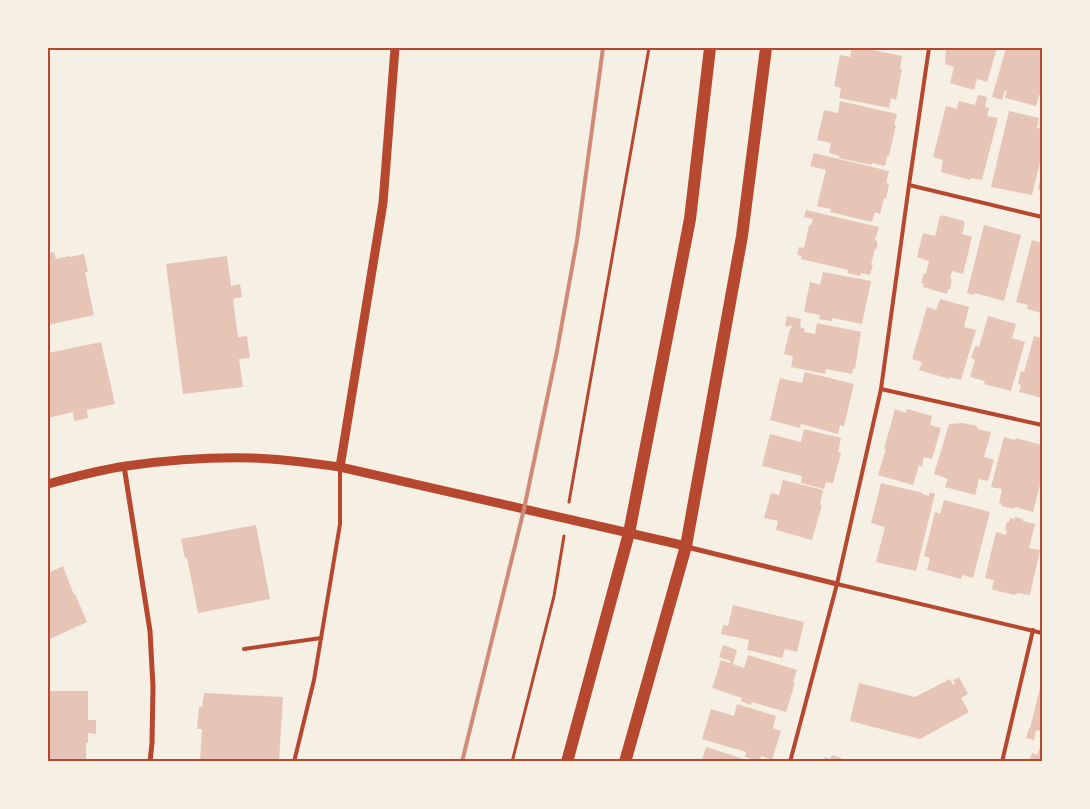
<svg xmlns="http://www.w3.org/2000/svg" width="1090" height="809" viewBox="0 0 1090 809" font-family="Bitter,serif">
	<rect width="100%" height="100%" fill="#f6efe4"/>
	<!-- building -->
	<g fill="#e6c5b7">
		<polygon points="852,48 862,48 902,56 900,69 902,69 896,100 891,98 889,108 839,98 841,88 834,86 840,55 850,57"/>
		<polygon points="946,48 997,48 987,82 977,79 974,90 950,83 954,67 945,64"/>
		<polygon points="1006,48 1042,48 1042,96 1039,95 1036,106 1005,98 1007,91 1005,90 1002,100 992,97"/>
		<polygon points="978,95 987,97 985,107 989,108 987,116 998,118 982,180 971,178 970,180 941,172 943,160 933,157 946,106 957,109 959,101 975,105"/>
		<polygon points="840,101 897,114 894,125 896,125 889,156 887,156 885,166 872,163 872,165 839,158 840,156 829,153 831,143 817,140 824,110 838,113"/>
		<polygon points="1009,111 1039,118 1037,128 1042,129 1042,154 1032,195 991,187"/>
		<polygon points="1042,113 1042,126 1039,125"/>
		<polygon points="814,153 889,171 886,183 889,184 886,199 884,198 880,214 875,212 872,222 830,212 831,209 817,206 826,170 810,166"/>
		<polygon points="1042,172 1042,200 1040,200 1042,190 1038,189"/>
		<polygon points="806,210 879,227 875,240 877,241 877,244 878,244 876,250 875,249 871,265 873,265 870,274 869,275 861,273 860,276 847,273 848,270 801,259 802,256 797,255 799,247 804,248 809,225 811,225 813,219 804,217"/>
		<polygon points="942,215 964,221 964,222 965,223 962,234 972,237 963,274 952,271 950,279 952,279 950,289 948,289 947,294 923,287 924,284 921,283 924,273 926,273 929,261 917,257 923,233 935,236 940,216 942,217"/>
		<polygon points="984,225 1021,235 1004,301 975,293 974,295 967,293"/>
		<polygon points="1032,240 1042,243 1042,313 1027,309 1028,305 1016,302"/>
		<polygon points="54,252 56,259 70,256 70,257 84,254 88,272 85,272 94,315 48,325 48,253"/>
		<polygon points="227,256 231,286 240,284 242,297 233,299 238,337 247,336 250,358 239,359 243,387 183,394 166,264"/>
		<polygon points="823,272 871,281 862,324 832,318 832,321 819,319 820,315 804,312 810,282 820,285"/>
		<polygon points="940,299 969,307 964,327 976,330 961,380 950,377 949,379 919,370 922,362 912,359 927,307 936,310"/>
		<polygon points="787,316 801,319 800,327 805,329 804,332 815,334 817,323 861,332 855,369 853,368 852,374 826,369 825,374 791,367 793,356 784,354 790,329 791,329 792,326 789,325 789,327 785,326"/>
		<polygon points="988,316 1016,324 1012,338 1025,342 1011,391 984,384 985,381 970,377 975,360 971,358 975,346 979,347"/>
		<polygon points="1034,336 1042,338 1042,398 1019,392 1021,385 1018,384 1021,371 1024,372"/>
		<polygon points="101,342 115,404 87,410 88,418 74,421 73,412 48,418 48,353"/>
		<polygon points="805,372 854,384 844,426 840,425 838,434 801,424 800,428 770,420 780,378 802,383"/>
		<polygon points="895,409 906,413 907,409 932,416 930,425 941,428 932,459 924,457 922,467 919,465 913,485 878,475 886,449 884,449"/>
		<polygon points="963,423 977,426 977,429 991,432 984,457 994,460 988,481 979,479 975,495 945,487 948,479 934,474 949,424"/>
		<polygon points="804,429 841,438 838,452 841,453 833,483 826,482 824,489 801,483 802,476 762,466 770,434 801,442"/>
		<polygon points="1004,437 1015,440 1016,438 1042,445 1042,485 1040,485 1033,512 1015,507 1014,509 1001,506 1002,504 999,503 1002,489 991,487"/>
		<polygon points="783,480 823,490 820,505 822,505 812,540 776,530 778,521 764,518 771,493 779,495"/>
		<polygon points="881,483 923,493 922,494 929,496 930,492 935,494 916,571 876,562 885,527 871,523"/>
		<polygon points="944,500 990,512 973,578 962,575 961,579 927,570 930,558 924,556 935,512 940,514"/>
		<polygon points="1015,517 1023,519 1023,521 1035,524 1029,548 1040,550 1030,595 1017,593 1017,594 1015,594 1015,595 993,590 992,588 994,580 985,578 996,532 1006,535 1007,530 1005,529 1007,522 1009,522 1010,518 1015,519"/>
		<polygon points="256,525 270,599 198,613 187,558 185,558 181,539"/>
		<polygon points="63,566 74,595 75,594 87,622 48,640 48,573"/>
		<polygon points="733,605 804,622 797,652 785,649 782,658 747,650 749,640 721,634 723,625 728,626"/>
		<polygon points="723,645 737,650 733,664 744,668 748,655 797,670 793,682 795,683 786,712 752,702 751,705 741,701 742,698 712,688 721,660 730,663 731,661 719,657"/>
		<polygon points="959,677 968,694 961,698 969,712 920,739 850,721 859,683 915,697 950,679 953,685 955,684 953,680"/>
		<polygon points="1042,680 1042,731 1036,730 1034,740 1026,738 1029,728 1030,728"/>
		<polygon points="48,691 88,691 88,720 96,720 96,734 88,733 88,743 86,743 86,761 48,761"/>
		<polygon points="204,693 283,697 279,762 200,762 202,729 197,729 199,707 202,707"/>
		<polygon points="737,704 776,716 773,728 781,731 772,760 761,756 760,761 745,757 746,752 702,739 711,709 734,716"/>
		<polygon points="706,747 750,761 750,762 700,762 701,759 702,760"/>
		<polygon points="1040,747 1042,748 1042,762 1029,762 1032,753 1037,755"/>
		<polygon points="832,755 849,761 849,762 823,762 825,757 830,759"/>
	</g>
	<g fill="none" stroke-linecap="round" stroke-linejoin="round">
		<!-- path -->
		<g stroke="#b5482f" stroke-width="3">
			<polyline points="569,502 649,48"/>
			<polyline points="512,762 554,596 564,536"/>
		</g>
		<!-- service -->
		<g stroke="#b5482f" stroke-width="4">
			<polyline points="909,185 1042,217"/>
			<polyline points="881,389 1042,425"/>
			<polyline points="837,584 1042,633"/>
			<polyline points="244,649 321,638"/>
			<polyline points="294,762 314,680 340,524 340,467"/>
			<polyline points="790,762 837,584 881,389 909,185 929,48"/>
			<polyline points="1002,762 1033,630"/>
		</g>
		<!-- minor -->
		<g stroke="#b5482f" stroke-width="5">
			<polyline points="124,466 150,631 153,687 152,743 150,762"/>
			<polyline points="687,547 837,584"/>
		</g>
		<!-- tertiary -->
		<g stroke="#b5482f" stroke-width="9">
			<polyline points="340,467 383,203 395,48"/>
			<path d="M 48,484 C 73,477 100,470 126,466 C 168,460 210,457 252,458 C 282,459 311,463 340,467 L 686,546"/>
		</g>
		<!-- primary -->
		<g stroke="#b5482f" stroke-width="12">
			<polyline points="567,762 629,533 690,219 710,48"/>
			<polyline points="625,762 686,546 742,236 766,48"/>
		</g>
		<!-- rail -->
		<polyline stroke="#cf8b77" stroke-width="4" points="462,762 524,509 557,351 577,240 603,48"/>
	</g>
	<!-- border -->
	<rect width="1090" height="809" fill="none" stroke="#f6efe4" stroke-width="98"/>
	<rect x="49" y="49" width="992" height="711" fill="none" stroke="#b5482f" stroke-width="2"/>
</svg>
